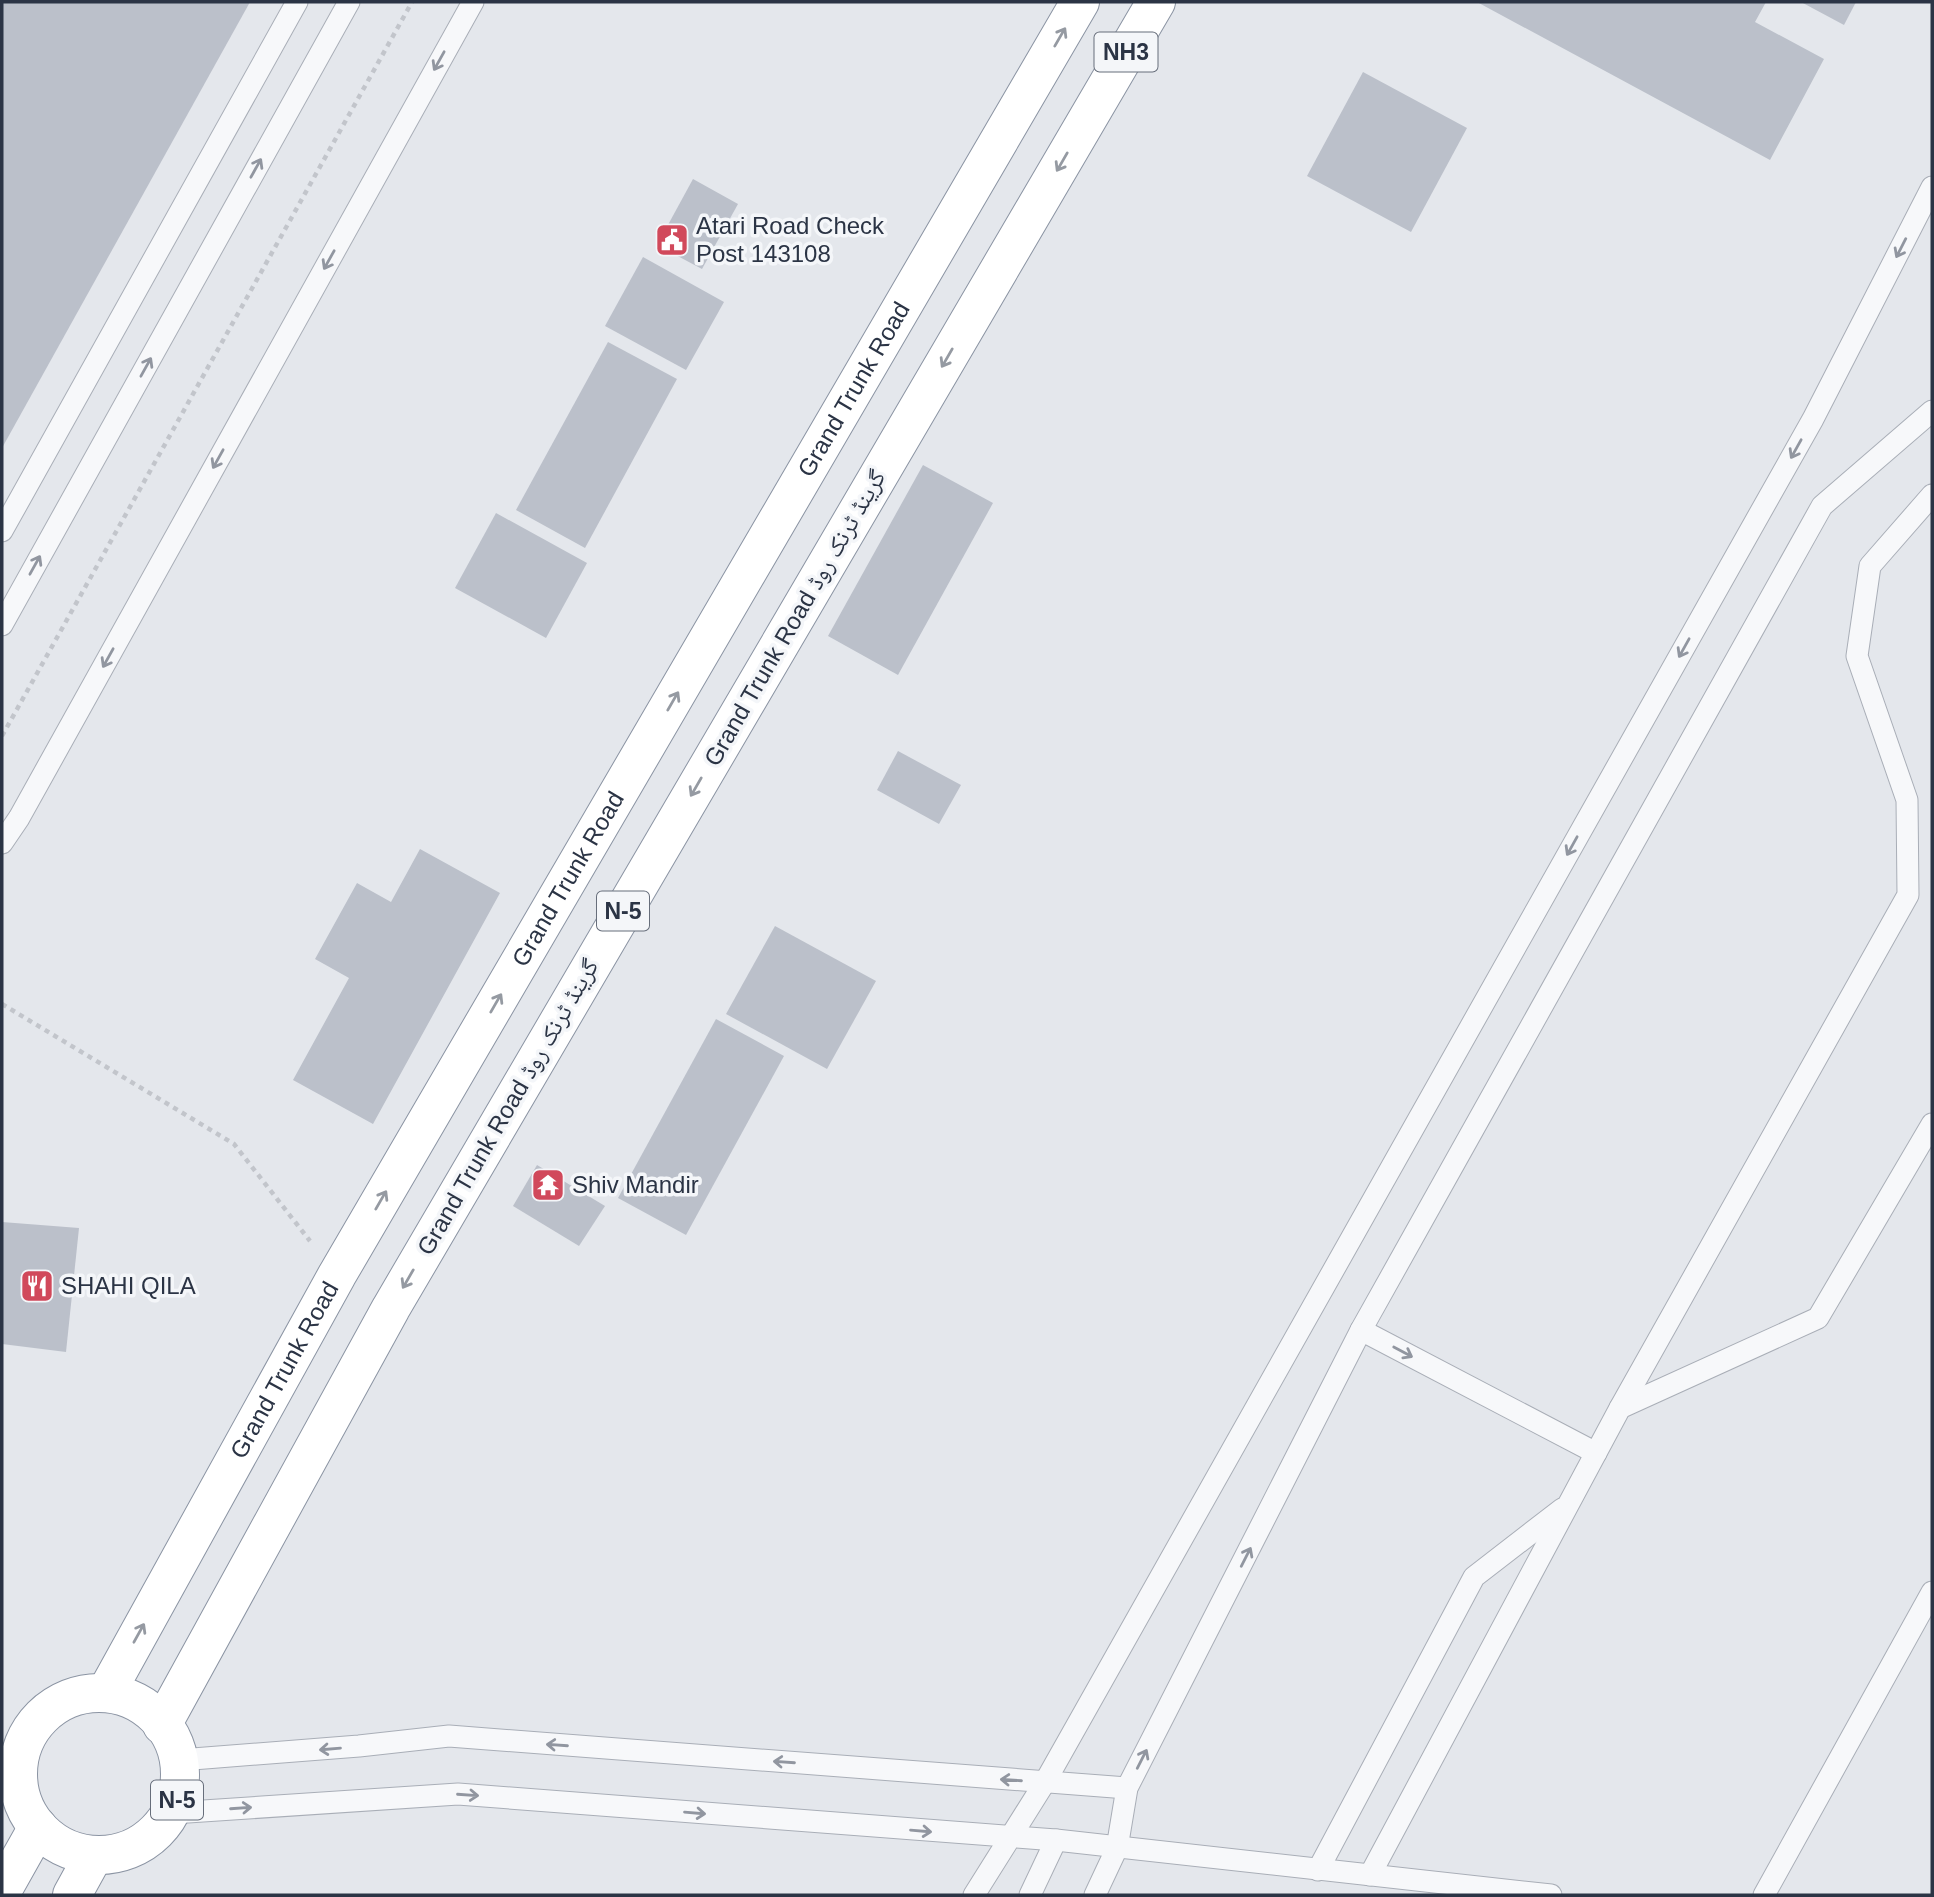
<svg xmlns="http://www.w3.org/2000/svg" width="1934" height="1897" viewBox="0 0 1934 1897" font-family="Arial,'Noto Naskh Arabic',sans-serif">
	<rect width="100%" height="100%" fill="#e4e7ec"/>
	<!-- building -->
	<g fill="#bbc0ca">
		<polygon points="2,2 250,2 2,448"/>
		<polygon points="1477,2 1766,2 1755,22 1824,59 1770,160"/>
		<polygon points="1801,2 1856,2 1844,25"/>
		<polygon points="1363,72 1467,128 1411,232 1307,176"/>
		<polygon points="693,179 738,204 702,269 657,245"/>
		<polygon points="643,257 724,302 686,370 605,326"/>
		<polygon points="608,342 677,379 585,548 516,510"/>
		<polygon points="923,465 993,503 898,675 828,636"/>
		<polygon points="496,513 587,563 546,638 455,588"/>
		<polygon points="898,751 961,785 939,824 877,790"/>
		<polygon points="420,849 500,893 373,1124 293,1080 349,978 315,959 357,883 391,902"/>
		<polygon points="775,926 876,981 827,1069 726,1014"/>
		<polygon points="716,1019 784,1056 686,1235 618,1198"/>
		<polygon points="537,1165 605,1206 579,1246 513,1206"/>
		<polygon points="2,1222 79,1228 66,1352 2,1344"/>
	</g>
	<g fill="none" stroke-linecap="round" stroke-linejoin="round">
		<defs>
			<g id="service">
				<polyline points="2,531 297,2"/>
				<polyline points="2,625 349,2"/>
				<polyline points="2,843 19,818 473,2"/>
				<polyline points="1361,1330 1822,506 1932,411"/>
				<polyline points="1620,1408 1908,895 1907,800 1857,656 1870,566 1932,495"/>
				<polyline points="180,1760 359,1746 449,1736 1127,1788"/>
				<polyline points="2,1765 18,1761"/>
				<polyline points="173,1813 458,1794 1056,1840 1551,1895"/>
				<polyline points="1318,1870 1474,1577 1562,1509"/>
				<polyline points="1370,1875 1620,1408 1818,1318 1932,1124"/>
				<polyline points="974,1895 1045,1782 1813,419 1932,187"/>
				<polyline points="1030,1895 1056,1840"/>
				<polyline points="1095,1895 1117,1848 1127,1788 1361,1330 1596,1453"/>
				<polyline points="1764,1895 1932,1592"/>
			</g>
			<g id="trunk">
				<path id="s1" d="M 106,1693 L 337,1275 L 1080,2"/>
				<circle cx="99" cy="1774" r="81"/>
				<polyline points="162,1725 391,1308 1156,2"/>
				<polyline points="2,1891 38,1827"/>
				<polyline points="72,1895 94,1855"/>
			</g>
		</defs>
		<!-- service casing -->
		<use href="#service" stroke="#a9aeb7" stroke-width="23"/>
		<!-- trunk casing -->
		<use href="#trunk" stroke="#8b94a3" stroke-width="40"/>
		<!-- path -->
		<g stroke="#c2c5cb" stroke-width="4.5" stroke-dasharray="5 5" stroke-linecap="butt">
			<polyline points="2,736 412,2"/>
			<polyline points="2,1004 234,1144 310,1241"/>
		</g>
		<!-- service -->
		<use href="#service" stroke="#f7f8fa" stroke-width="21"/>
		<!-- trunk -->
		<use href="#trunk" stroke="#fff" stroke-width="38"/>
	</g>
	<!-- one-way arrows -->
	<defs><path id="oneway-shaft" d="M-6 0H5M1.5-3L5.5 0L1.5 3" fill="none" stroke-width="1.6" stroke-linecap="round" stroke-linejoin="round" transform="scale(1.75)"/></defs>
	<g stroke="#959aa2">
		<use href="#oneway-shaft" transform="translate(1060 37) rotate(-60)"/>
		<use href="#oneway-shaft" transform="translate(1062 162) rotate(120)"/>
		<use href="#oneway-shaft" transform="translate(947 358) rotate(120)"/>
		<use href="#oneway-shaft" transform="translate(673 701) rotate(-60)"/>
		<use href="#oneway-shaft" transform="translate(696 787) rotate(120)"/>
		<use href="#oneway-shaft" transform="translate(496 1003) rotate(-60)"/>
		<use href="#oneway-shaft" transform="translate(381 1200) rotate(-60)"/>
		<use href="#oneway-shaft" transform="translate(408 1279) rotate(120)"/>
		<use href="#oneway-shaft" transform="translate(139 1633) rotate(-61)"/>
	</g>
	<g stroke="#9196a0">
		<use href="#oneway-shaft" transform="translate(439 61) rotate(119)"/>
		<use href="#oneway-shaft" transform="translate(256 168) rotate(-61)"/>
		<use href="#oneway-shaft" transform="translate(1901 248) rotate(117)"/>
		<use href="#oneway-shaft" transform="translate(329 260) rotate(119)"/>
		<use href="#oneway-shaft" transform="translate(146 367) rotate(-61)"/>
		<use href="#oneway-shaft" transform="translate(1796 449) rotate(119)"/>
		<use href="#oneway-shaft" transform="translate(218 459) rotate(119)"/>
		<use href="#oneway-shaft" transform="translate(35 565) rotate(-61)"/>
		<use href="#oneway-shaft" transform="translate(1684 648) rotate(119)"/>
		<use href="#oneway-shaft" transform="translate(108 658) rotate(119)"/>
		<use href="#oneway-shaft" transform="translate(1572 846) rotate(119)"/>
		<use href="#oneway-shaft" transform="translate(1403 1352) rotate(28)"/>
		<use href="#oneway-shaft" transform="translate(1246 1557) rotate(-63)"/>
		<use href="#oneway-shaft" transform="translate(557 1745) rotate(-176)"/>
		<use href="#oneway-shaft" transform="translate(330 1749) rotate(175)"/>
		<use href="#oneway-shaft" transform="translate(1142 1759) rotate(-63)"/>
		<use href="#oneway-shaft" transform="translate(784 1762) rotate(-176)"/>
		<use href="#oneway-shaft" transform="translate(1011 1780) rotate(-176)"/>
		<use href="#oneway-shaft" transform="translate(468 1795) rotate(4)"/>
		<use href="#oneway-shaft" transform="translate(241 1808) rotate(-4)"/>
		<use href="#oneway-shaft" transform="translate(695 1813) rotate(5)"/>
		<use href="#oneway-shaft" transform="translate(921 1831) rotate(5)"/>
	</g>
	<!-- icons -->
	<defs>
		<symbol id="civic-square" viewBox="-11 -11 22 22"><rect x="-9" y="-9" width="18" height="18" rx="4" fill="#d1495b" stroke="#f4f6f9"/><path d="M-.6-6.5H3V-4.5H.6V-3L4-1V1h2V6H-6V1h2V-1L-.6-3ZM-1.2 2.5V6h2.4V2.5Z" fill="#fff"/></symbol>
		<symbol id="temple-square" viewBox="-11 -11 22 22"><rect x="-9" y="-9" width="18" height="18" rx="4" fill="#d1495b" stroke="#f4f6f9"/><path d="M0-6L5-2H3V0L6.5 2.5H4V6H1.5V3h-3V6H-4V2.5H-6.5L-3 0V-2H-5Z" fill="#fff"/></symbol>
		<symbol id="restaurant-square" viewBox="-11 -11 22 22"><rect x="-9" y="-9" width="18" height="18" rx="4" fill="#d1495b" stroke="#f4f6f9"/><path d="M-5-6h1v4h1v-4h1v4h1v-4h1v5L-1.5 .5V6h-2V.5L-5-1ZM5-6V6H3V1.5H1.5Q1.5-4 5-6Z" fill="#fff"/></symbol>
	</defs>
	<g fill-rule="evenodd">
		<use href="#civic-square" x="653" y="221" width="38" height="38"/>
		<use href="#temple-square" x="529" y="1166" width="38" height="38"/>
		<use href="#restaurant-square" x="18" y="1267" width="38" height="38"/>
	</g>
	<g text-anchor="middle" stroke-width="7" stroke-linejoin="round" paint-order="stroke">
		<!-- shield labels -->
		<g fill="#f4f6f9" stroke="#676e7b" stroke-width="2">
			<rect x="1094.5" y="32.5" width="63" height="39" rx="5"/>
			<rect x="597" y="891.5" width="52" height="39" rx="5"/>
			<rect x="151" y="1780.5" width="52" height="39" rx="5"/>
		</g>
		<g font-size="23" font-weight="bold" fill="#2b3445">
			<text x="1126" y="60">NH3</text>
			<text x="623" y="919">N-5</text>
			<text x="177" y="1808">N-5</text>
		</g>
		<!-- poi labels -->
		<g font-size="24" fill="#2b3445" stroke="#f4f6f9" text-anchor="start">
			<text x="696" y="234">Atari Road Check<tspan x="696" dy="28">Post 143108</tspan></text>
			<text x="572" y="1193">Shiv Mandir</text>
			<text x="61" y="1294">SHAHI QILA</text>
		</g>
		<!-- street labels -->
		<g font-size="24" fill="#2b3445" stroke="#f4f6f9">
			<text dy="8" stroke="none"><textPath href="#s1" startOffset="1503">Grand Trunk Road</textPath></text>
			<text transform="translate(795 618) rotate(-60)" y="8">Grand Trunk Road گرینڈ ٹرنک روڈ</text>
			<text dy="8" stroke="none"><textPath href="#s1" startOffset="936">Grand Trunk Road</textPath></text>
			<text transform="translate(508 1107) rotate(-60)" y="8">Grand Trunk Road گرینڈ ٹرنک روڈ</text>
			<text dy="8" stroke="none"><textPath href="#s1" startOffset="369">Grand Trunk Road</textPath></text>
		</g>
	</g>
	<!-- border -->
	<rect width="1934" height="1897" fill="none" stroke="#2b3445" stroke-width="7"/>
</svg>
